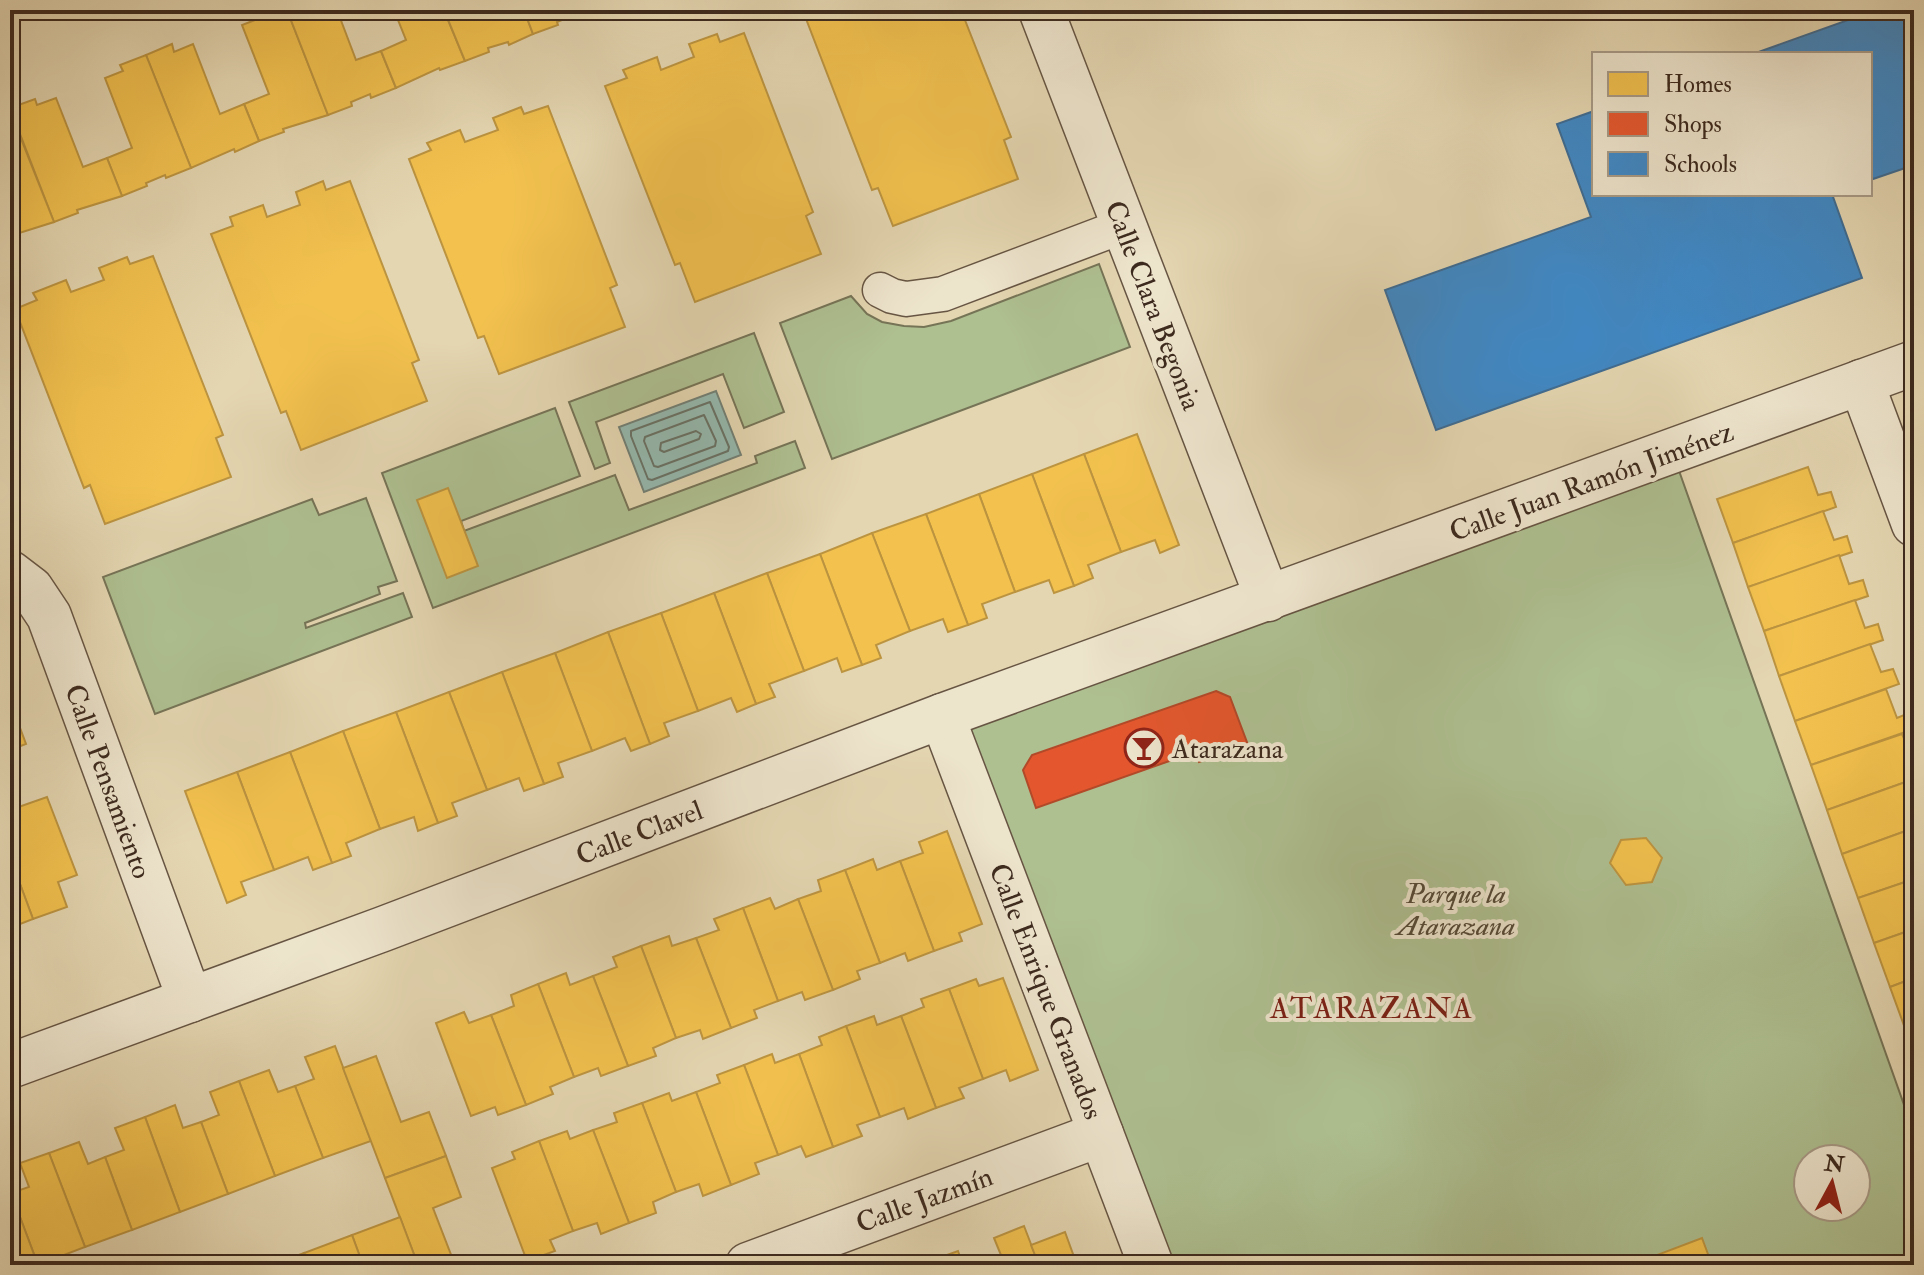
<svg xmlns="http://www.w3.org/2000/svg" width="1924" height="1275" viewBox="0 0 1924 1275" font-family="'IM FELL Double Pica',serif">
	<rect width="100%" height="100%" fill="#e4d6b1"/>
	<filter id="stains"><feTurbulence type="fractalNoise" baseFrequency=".0025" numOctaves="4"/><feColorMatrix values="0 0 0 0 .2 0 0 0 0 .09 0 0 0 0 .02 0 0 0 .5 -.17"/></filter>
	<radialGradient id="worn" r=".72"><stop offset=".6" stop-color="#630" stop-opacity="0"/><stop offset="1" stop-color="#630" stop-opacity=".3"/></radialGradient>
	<!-- green -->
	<g fill="#aebf90" stroke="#767457" stroke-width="2" fill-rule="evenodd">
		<polygon points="1099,264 1130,347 832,459 780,323 851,296 867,314 882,322 904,326 924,327 951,321"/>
		<polygon points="754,333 784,412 744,428 723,374 596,422 610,463 595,469 569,402"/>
		<polygon points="555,408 580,476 461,521 464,531 615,475 629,510 757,463 755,456 795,441 805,468 433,608 382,473"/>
		<path d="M 1672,451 L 1914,1133 L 1914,1265 L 1151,1265 L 942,716 ZM 1808,1159 L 1856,1159 L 1856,1207 L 1808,1207 Z"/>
		<polygon points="366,498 397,581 378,587 380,594 305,623 306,628 403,593 412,617 155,714 103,577 312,499 319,515"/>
	</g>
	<!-- water -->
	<polygon fill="#95b9af" stroke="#728075" stroke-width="2" points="716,391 741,455 644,492 619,427"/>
	<!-- homes -->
	<g fill="#f2c14e" stroke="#bc9440" stroke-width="2">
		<polygon points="262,10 287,10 328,115 283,129 284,132 259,141 244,104 269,94 242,25 260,18 257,12"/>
		<polygon points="287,10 337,10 356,60 381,51 396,88 371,98 370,94 351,102 352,106 328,115"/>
		<polygon points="394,10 444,10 465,61 440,70 439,68 396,88 381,51 406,40"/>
		<polygon points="444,10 524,10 533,34 509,45 508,42 488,48 489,52 465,61"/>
		<polygon points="524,10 596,10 577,17 576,14 557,22 558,25 533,34"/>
		<polygon points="961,10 1011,137 1004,140 1018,179 893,226 878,188 872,190 803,11"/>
		<polygon points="744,33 813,212 806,216 821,254 695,302 680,263 675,265 605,86 627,78 623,70 657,57 661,70 694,57 689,44 717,34 720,42"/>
		<polygon points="172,44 174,52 193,44 220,114 244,104 259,141 235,152 234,149 191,168 146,55"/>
		<polygon points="146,55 191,168 166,178 165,175 146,183 147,186 122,196 107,158 132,148 105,78 123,71 120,65"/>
		<polygon points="56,98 83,167 107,158 122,196 77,210 78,213 54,222 10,108 35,99 37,105"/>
		<polygon points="548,106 617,285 610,288 625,327 499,374 484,336 478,338 409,159 431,150 427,143 460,130 465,142 498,130 493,118 521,107 524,114"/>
		<polygon points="10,111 54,222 10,236"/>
		<polygon points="323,181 326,190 350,181 419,360 412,363 427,401 301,450 286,411 281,413 211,234 233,226 230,217 263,205 267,217 300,205 296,192"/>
		<polygon points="153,256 223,435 216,438 231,477 105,524 90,485 84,488 15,309 37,300 33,293 66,280 71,292 104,280 99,268 127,257 130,264"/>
		<polygon points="1137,434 1179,545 1160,553 1155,540 1121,552 1084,454"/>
		<polygon points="1084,454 1121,552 1088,565 1093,578 1074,586 1032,474"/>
		<polygon points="1808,467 1818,495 1831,492 1836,507 1733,543 1717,499"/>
		<polygon points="1032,474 1074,586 1054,593 1049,580 1015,592 979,494"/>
		<polygon points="448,488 478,566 447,578 417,500"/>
		<polygon points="979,494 1015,592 982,604 987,618 968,625 926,514"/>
		<polygon points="1823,511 1834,540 1847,536 1852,552 1748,587 1733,543"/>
		<polygon points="926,514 968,625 948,632 943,619 910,631 872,533"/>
		<polygon points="872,533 910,631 876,645 881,658 862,665 820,554"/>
		<polygon points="820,554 862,665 842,672 837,658 804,671 767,573"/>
		<polygon points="1839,555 1849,584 1863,580 1868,596 1764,631 1748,587"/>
		<polygon points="767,573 804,671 769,684 775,697 756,704 714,593"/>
		<polygon points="714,593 756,704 737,712 731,698 698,711 661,613"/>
		<polygon points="1855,600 1865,628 1878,624 1883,640 1779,676 1764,631"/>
		<polygon points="661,613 698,711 664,723 669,736 650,744 608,632"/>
		<polygon points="608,632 650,744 631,751 625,738 592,751 555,653"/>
		<polygon points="1870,644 1881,672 1893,669 1899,684 1795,721 1779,676"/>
		<polygon points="555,653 592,751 558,763 563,777 544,784 502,672"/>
		<polygon points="502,672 544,784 524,791 519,778 487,790 449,692"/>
		<polygon points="1886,689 1897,718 1909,713 1914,729 1811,765 1795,721"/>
		<polygon points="449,692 487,790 452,803 457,816 438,823 396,712"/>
		<polygon points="10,701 26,744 10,750"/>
		<polygon points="396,712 438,823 418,831 414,817 380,829 343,731"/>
		<polygon points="343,731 380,829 346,843 351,856 332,863 290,752"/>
		<polygon points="1902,734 1914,761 1914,779 1827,810 1811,765"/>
		<polygon points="290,752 332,863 313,870 308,857 274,870 237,772"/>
		<polygon points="237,772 274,870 241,882 246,895 227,903 185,791"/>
		<polygon points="1914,779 1914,828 1842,854 1827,810"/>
		<polygon points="47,797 77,875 58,882 67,907 33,919 10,857 10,810"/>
		<polygon points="1914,828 1914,879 1858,898 1842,854"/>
		<polygon points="947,831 982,924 959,933 962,941 934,951 900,861 923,853 919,842"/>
		<polygon points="1646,838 1662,858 1652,882 1626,885 1610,863 1621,840"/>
		<polygon points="10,857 33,919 10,928"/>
		<polygon points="873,859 877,870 900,861 934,951 908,961 905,953 880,963 845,870"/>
		<polygon points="845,870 880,963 857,971 860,979 833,990 798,899 821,891 818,880"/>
		<polygon points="1914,879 1914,929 1874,943 1858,898"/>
		<polygon points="770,898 775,909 798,899 833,990 805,1000 802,992 778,1001 743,908"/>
		<polygon points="743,908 778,1001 754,1010 757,1018 731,1028 696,938 719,930 714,919"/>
		<polygon points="1914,929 1914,978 1890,987 1874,943"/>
		<polygon points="669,936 672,946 696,938 731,1028 703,1039 700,1030 676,1038 641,946"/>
		<polygon points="641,946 676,1038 653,1048 656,1056 628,1066 593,976 617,967 613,957"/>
		<polygon points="566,973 570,985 593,976 628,1066 601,1076 598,1068 574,1077 538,984"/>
		<polygon points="1003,978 1038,1070 1010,1081 1006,1070 983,1079 949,989 976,979 979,986"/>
		<polygon points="1914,978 1914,1028 1906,1031 1890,987"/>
		<polygon points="538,984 574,1077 550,1087 553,1094 526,1105 491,1015 514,1006 511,995"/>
		<polygon points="949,989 983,1079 959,1088 964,1098 936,1108 901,1016 924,1007 921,999"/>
		<polygon points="464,1012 469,1023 491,1015 526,1105 498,1115 495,1107 471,1116 436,1023"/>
		<polygon points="874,1016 877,1025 901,1016 936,1108 908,1119 904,1108 880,1117 846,1026"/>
		<polygon points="846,1026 880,1117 857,1125 862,1136 833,1147 799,1054 822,1045 819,1037"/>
		<polygon points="1914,1028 1914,1056 1906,1031"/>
		<polygon points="335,1046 371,1141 323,1158 295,1086 314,1079 305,1057"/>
		<polygon points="772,1054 775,1063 799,1054 833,1147 806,1157 801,1146 778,1155 744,1065"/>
		<polygon points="376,1056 401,1122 429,1112 446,1156 385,1178 343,1068"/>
		<polygon points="744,1065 778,1155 755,1163 759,1174 731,1185 696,1092 720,1083 717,1075"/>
		<polygon points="269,1070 278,1092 295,1086 323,1158 275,1176 239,1081"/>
		<polygon points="239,1081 275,1176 228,1194 201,1122 219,1115 210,1092"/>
		<polygon points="696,1092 731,1185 703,1196 699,1184 676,1192 642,1103 669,1093 672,1101"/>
		<polygon points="642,1103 676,1192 653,1202 656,1213 629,1223 593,1130 617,1122 614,1113"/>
		<polygon points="175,1105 183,1128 201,1122 228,1194 180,1212 145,1117"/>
		<polygon points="145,1117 180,1212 132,1230 105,1157 124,1150 115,1128"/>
		<polygon points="593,1130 629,1223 601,1234 597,1223 573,1231 539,1141 567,1131 570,1139"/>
		<polygon points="539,1141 573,1231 550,1240 555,1251 527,1261 492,1168 515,1159 512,1152"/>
		<polygon points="79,1142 88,1164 105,1157 132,1230 85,1247 49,1153"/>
		<polygon points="49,1153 85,1247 38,1265 11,1193 29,1187 20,1163"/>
		<polygon points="446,1156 461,1197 433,1208 455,1265 418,1265 385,1178"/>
		<polygon points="11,1193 38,1265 10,1265"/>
		<polygon points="400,1217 418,1265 363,1265 352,1235"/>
		<polygon points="1024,1226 1039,1265 990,1265 1003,1260 994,1238"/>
		<polygon points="1065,1232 1077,1265 1039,1265 1031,1245"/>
		<polygon points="352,1235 363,1265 309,1265 304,1253"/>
		<polygon points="1702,1238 1712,1265 1660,1265 1657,1255"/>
		<polygon points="958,1251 963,1265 928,1265 927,1262"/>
		<polygon points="304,1253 309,1265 272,1265"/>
	</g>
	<!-- shops -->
	<polygon fill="#e4572e" stroke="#b24a29" stroke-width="2" points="1216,691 1230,697 1248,745 1199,762 1195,752 1036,808 1023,770 1032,755"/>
	<!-- schools -->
	<g fill="#3f88c5" stroke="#3e6c93" stroke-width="2">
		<polygon points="1876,10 1914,10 1914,165 1870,180 1870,54 1753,54"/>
		<polygon points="1594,111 1594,194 1832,194 1862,278 1436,430 1385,290 1591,217 1557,124"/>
	</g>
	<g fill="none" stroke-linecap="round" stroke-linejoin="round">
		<!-- shore -->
		<g stroke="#697266" stroke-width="2">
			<polygon points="710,402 729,447 728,451 652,480 648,479 631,436 631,431"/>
			<polygon points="704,415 716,441 715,446 658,467 654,466 644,441 645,437"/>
			<polygon points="696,431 701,434 699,439 664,452 660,450 661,443"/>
		</g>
		<defs>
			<polyline id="lane" points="880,290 892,296 906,299 943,294 1123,226"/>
			<g id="street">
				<polyline points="1041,10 1268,599"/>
				<polyline points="1861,382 1914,524"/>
				<polyline points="10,573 31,589 49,616 190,1000"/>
				<polyline points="942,716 1151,1265"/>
				<polyline points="10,1066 383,929 942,716 1914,363"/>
				<polyline points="748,1265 1101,1134"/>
			</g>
		</defs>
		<!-- lane casing -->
		<use href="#lane" stroke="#675543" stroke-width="37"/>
		<!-- street casing -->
		<use href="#street" stroke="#675543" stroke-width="47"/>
		<!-- lane -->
		<use href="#lane" stroke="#ede4cc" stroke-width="34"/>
		<!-- street -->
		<use href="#street" stroke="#ede4cc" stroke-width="44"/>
	</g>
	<!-- icons -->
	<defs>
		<symbol id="bar-ring" viewBox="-11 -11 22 22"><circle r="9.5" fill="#ede4cc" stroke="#8f2418" stroke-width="1.5"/><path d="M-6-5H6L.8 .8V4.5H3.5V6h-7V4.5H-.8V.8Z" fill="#8f2418"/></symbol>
	</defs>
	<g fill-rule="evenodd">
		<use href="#bar-ring" x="1122" y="726" width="44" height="44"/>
	</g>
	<g text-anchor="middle" stroke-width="8" stroke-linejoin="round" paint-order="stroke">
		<!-- street labels -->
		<g font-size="28" fill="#3d2a1e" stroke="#ede4cc">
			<text transform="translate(1154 305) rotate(69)" y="10">Calle Clara Begonia</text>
			<text transform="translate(1591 481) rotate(-20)" y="10">Calle Juan Ramón Jiménez</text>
			<text transform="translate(109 781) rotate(70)" y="10">Calle Pensamiento</text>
			<text transform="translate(639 832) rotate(-21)" y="10">Calle Clavel</text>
			<text transform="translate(1047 991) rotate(69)" y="10">Calle Enrique Granados</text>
			<text transform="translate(924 1199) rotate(-20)" y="10">Calle Jazmín</text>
		</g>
		<!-- poi labels -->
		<g font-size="28" fill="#3d2a1e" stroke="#ede4cc" text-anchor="start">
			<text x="1172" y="758">Atarazana</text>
		</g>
		<!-- park labels -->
		<g font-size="28" font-style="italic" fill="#544835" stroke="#ede4cc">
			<text x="1456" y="903">Parque la<tspan x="1456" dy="32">Atarazana</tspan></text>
		</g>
		<!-- neighbourhood labels -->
		<g font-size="30" letter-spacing="2" fill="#7a1f14" stroke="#ede4cc">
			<text x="1372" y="1018">ATARAZANA</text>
		</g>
	</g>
	<!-- margin -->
	<rect width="1924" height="1275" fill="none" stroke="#e4d6b1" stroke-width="40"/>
	<rect x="12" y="12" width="1900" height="1251" fill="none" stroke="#3d2a1e" stroke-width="4"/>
	<rect x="20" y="20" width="1884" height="1235" fill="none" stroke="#3d2a1e" stroke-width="2"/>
	<!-- legend -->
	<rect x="1592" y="52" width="280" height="144" fill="#ede4cc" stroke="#a79a86" stroke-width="2"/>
	<rect x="1608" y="72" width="40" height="24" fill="#f2c14e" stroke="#a79a86" stroke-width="2"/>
	<text x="1664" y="92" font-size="24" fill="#3d2a1e">Homes</text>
	<rect x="1608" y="112" width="40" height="24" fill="#e4572e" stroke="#a79a86" stroke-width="2"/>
	<text x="1664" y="132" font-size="24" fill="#3d2a1e">Shops</text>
	<rect x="1608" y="152" width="40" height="24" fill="#3f88c5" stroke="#a79a86" stroke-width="2"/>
	<text x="1664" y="172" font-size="24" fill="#3d2a1e">Schools</text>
	<!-- north arrow -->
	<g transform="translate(1832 1183) rotate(7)"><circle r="38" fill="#ede4cc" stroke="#a79a86" stroke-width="2"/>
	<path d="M0-6L14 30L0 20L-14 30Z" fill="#8f2418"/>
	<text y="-12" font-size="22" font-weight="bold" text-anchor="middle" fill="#3d2a1e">N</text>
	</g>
	<rect width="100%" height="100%" filter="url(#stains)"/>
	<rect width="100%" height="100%" fill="url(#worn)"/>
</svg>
